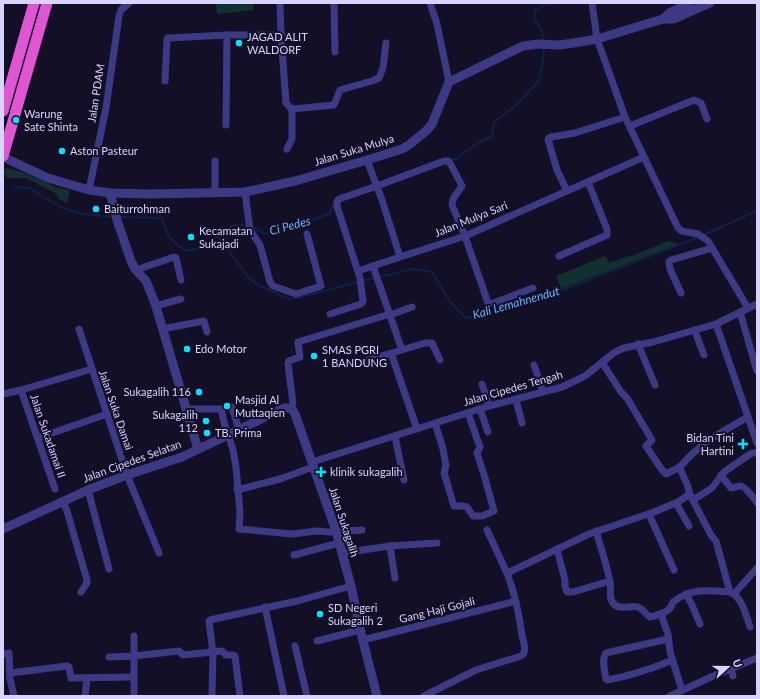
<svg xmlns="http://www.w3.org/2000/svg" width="760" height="699" viewBox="0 0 760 699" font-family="Lato,sans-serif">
	<rect width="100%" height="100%" fill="#130f26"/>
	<!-- green -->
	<g fill="#12302f">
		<polygon points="216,3 253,3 254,10 217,14"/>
		<polygon points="7,168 25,173 58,188 70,190 67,203 59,199 55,193 26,178 7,178 3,172"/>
		<polygon points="669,241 679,244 561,289 556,276 605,256 609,263 628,256 629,257"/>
	</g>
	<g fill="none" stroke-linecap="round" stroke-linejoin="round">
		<!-- stream -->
		<g stroke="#0c2248" stroke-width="2">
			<polyline points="544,41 541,30 534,18 535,11 545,5 554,3"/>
			<polyline points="450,159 456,159 476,144 492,136 494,122 514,107 538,82 543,62 544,47"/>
			<polyline points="14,187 29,188 62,208 83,214 113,217"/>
			<path d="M 120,217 L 162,218 C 168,237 169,240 186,251 C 192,250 199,249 204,245 C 221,235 226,221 248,226"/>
			<polyline points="252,227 265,234 301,224 329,214 334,204"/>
			<polyline points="217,235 248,277 258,285 289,299 297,298 358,282"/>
			<polyline points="703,235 757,211"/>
			<polyline points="363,281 413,269 432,272 451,303 466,318 483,315 563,290 699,237"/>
		</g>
		<!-- minor -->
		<g stroke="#3d3a85" stroke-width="7">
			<polyline points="280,3 281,35 286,103 292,109 334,105 340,90 372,81 379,78 383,68 386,43"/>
			<polyline points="334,3 335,52"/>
			<polyline points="430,3 437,24 449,82"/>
			<polyline points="592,3 597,39 625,117 678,228 682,231 698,234 708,241 748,308"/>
			<polyline points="165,81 167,39 168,38 227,35 281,35"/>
			<polyline points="226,125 227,35"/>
			<polyline points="630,126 694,100 701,103 707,119"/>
			<polyline points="287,149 292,139 292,109"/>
			<polyline points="367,160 382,200 400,257 465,236 644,157"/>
			<polyline points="215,161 215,193"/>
			<polyline points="89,190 106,108 119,16 121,10 129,3"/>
			<polyline points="567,191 557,170 548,139 551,137 575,133 625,117"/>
			<polyline points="245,192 250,230 260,245 270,282 273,286 296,294 321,286 307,234"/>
			<polyline points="559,256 607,235 607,229 588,182"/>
			<polyline points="373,266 402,350"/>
			<polyline points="136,270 174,257 176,258 181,280"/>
			<polyline points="358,271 400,257"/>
			<polyline points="681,293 670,269 669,262 671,260 712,248"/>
			<polyline points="155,306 181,299"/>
			<polyline points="740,312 757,371"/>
			<polyline points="330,314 361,304 363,301 360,278 337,206 337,202 339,199 377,186 444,161 448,161 450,163 462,186 453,199 452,205 465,236 488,303 491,304 533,288"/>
			<polyline points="390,315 412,307"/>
			<polyline points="716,324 757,443"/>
			<polyline points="79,329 127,475 159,553"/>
			<polyline points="162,329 204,321 207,332"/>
			<path d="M 695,330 C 697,339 701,346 704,355"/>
			<polyline points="638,344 655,385"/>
			<polyline points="391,353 417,429"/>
			<polyline points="365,361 425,343 432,343 440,360"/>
			<polyline points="602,362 621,392 627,398 652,440 646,446 662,470 666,474 680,467"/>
			<polyline points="534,365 543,392"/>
			<polyline points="482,384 489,406"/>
			<polyline points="21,390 55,489"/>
			<polyline points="3,394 21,390 92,369"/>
			<polyline points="516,400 522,423"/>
			<polyline points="232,407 239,430"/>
			<polyline points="291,408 293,403 288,364 289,361 300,357 298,342 390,314"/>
			<polyline points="186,409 221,409 224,422 233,450 236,467 240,512 239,529 292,534 317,531 329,532 362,530"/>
			<polyline points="480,409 488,432"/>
			<path d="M 748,417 C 723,431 699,444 680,467 C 682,477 689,483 689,493 L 711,535 L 716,541 L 730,592 C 742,597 746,615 750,627"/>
			<polyline points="435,423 443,449 446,466 444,473 454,506 463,506 467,507 473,516 482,516 494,511 485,478 477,453 480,447 468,413"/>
			<polyline points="395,437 404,480"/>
			<polyline points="38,438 107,414"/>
			<polyline points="312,462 489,406 562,387 585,376 615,352 624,348 653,342 716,324 757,304"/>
			<path d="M 721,475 L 731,488 C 734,488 738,486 741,486 C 744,486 756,500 757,503"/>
			<polyline points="88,490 109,569"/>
			<polyline points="237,490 280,479 313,467"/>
			<polyline points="693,500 712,488 724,472 750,454 757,452"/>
			<polyline points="63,501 67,511 87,580 87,583 81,592"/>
			<polyline points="676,503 689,526"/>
			<polyline points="649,514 674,570"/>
			<polyline points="487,530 507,573"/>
			<path d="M 596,531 C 601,548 607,565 610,582 C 612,590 607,598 615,605 C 621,610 631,605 638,607 C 644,609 645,614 650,617 C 660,614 670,613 673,602 C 691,588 708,590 730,592"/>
			<polyline points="390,546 395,578"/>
			<polyline points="557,549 565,580 565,586 567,592 573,592 610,581"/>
			<polyline points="342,553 390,546 437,543"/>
			<polyline points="294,555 339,543"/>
			<polyline points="686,594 692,605 700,624"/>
			<polyline points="734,594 757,568"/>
			<polyline points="265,607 284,696"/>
			<polyline points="661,614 668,634 670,652 682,690"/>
			<polyline points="134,636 134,696"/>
			<path d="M 668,639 L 606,653 C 601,660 605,671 606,679 L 607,680 C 631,676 651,669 673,660"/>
			<polyline points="363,640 516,601"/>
			<polyline points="317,641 360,630"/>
			<polyline points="295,646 307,696"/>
			<polyline points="3,654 9,653 10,679 14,696"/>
			<polyline points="109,657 134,656 179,651 183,655 222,651 226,655 233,655 235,656 240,696"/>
			<polyline points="731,669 733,676"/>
			<polyline points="10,673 67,666 69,667 71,678 134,677"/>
			<polyline points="85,696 87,678"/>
			<polyline points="212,696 213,653 209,621 210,620 297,601 351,586"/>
			<path d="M 424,696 L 476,670 L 521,656 L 524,653 C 526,647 523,641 522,635 C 519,613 515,594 507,573 L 589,534 L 654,512 L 678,502 L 690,494"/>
			<polyline points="670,696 711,677 757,658"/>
		</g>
		<!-- tertiary -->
		<g stroke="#3d3a85" stroke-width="9">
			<polyline points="663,19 671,12 690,3"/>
			<polyline points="3,157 48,178 89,190 110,193 151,194 245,192 295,181 367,160 402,149 409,145 426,131 432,124 449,82 523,46 538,44 560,45 580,42 597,39 663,19 674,19 710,3"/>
			<polyline points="110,193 117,220 131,261 135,269 146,281 155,303 198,449"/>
			<polyline points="3,529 88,490 127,475 182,457 284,408 291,408 295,414 336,531 351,586 361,633 377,696"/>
		</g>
		<!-- trunk -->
		<g stroke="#e055d1" stroke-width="11">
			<polyline points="3,111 34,3"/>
			<polyline points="3,156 47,3"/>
		</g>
	</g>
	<!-- markers -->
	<g fill="#00e5ff" stroke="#130f26" stroke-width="1.5">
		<circle cx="239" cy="43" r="4"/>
		<circle cx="16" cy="120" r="4"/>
		<circle cx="62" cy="151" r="4"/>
		<circle cx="96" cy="209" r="4"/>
		<circle cx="191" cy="237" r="4"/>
		<circle cx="187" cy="349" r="4"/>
		<circle cx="314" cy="356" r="4"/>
		<circle cx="199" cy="392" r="4"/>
		<circle cx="227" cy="406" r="4"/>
		<circle cx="206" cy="421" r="4"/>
		<circle cx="207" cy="433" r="4"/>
		<path d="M741 438h4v4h4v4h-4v4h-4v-4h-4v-4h4z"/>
		<path d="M319 466h4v4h4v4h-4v4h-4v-4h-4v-4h4z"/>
		<circle cx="320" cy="614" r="4"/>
	</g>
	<g text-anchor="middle" stroke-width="4" stroke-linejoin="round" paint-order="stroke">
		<!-- poi labels -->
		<g font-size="11" fill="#d9d4ff" stroke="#130f26" text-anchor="start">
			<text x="247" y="41">JAGAD ALIT<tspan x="247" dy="13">WALDORF</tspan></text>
			<text x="24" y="118">Warung<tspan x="24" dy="13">Sate Shinta</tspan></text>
			<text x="70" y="155">Aston Pasteur</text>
			<text x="104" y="213">Baiturrohman</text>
			<text x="199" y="235">Kecamatan<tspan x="199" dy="13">Sukajadi</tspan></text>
			<text x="195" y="353">Edo Motor</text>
			<text x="322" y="354">SMAS PGRI<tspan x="322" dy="13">1 BANDUNG</tspan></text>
			<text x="191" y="396" text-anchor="end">Sukagalih 116</text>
			<text x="235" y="404">Masjid Al<tspan x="235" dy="13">Muttaqien</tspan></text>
			<text x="198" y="419" text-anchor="end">Sukagalih<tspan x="198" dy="13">112</tspan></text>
			<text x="215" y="437">TB. Prima</text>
			<text x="734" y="442" text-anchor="end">Bidan Tini<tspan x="734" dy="13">Hartini</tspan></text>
			<text x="330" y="476">klinik sukagalih</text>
			<text x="328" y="612">SD Negeri<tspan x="328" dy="13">Sukagalih 2</tspan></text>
		</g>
		<!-- street labels -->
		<g font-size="11" fill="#d9d4ff" stroke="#130f26">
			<text transform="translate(96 93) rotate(-81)" y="4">Jalan PDAM</text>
			<text transform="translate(354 150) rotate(-17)" y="4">Jalan Suka Mulya</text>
			<text transform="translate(471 219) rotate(-22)" y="4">Jalan Mulya Sari</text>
			<text transform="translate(513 388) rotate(-16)" y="4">Jalan Cipedes Tengah</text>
			<text transform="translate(116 410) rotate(71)" y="4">Jalan Suka Damai</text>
			<text transform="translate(48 436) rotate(71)" y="4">Jalan Sukadamai II</text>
			<text transform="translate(132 461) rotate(-20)" y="4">Jalan Cipedes Selatan</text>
			<text transform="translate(344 522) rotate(72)" y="4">Jalan Sukagalih</text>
			<text transform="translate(437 610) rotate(-14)" y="4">Gang Haji Gojali</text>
		</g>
		<!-- water labels -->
		<g font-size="12" font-style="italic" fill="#62b6ff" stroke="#130f26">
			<text transform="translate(290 226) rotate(-15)" y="4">Ci Pedes</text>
			<text transform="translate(516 303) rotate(-16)" y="4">Kali Lemahnendut</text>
		</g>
	</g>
	<!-- border -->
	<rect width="760" height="699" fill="none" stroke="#d9d4ff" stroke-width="8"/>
	<!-- north arrow -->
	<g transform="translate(728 667) rotate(69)" stroke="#130f26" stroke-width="3" paint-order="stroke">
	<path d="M0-3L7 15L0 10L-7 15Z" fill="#d9d4ff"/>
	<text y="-6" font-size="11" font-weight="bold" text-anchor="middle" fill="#d9d4ff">U</text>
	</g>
</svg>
